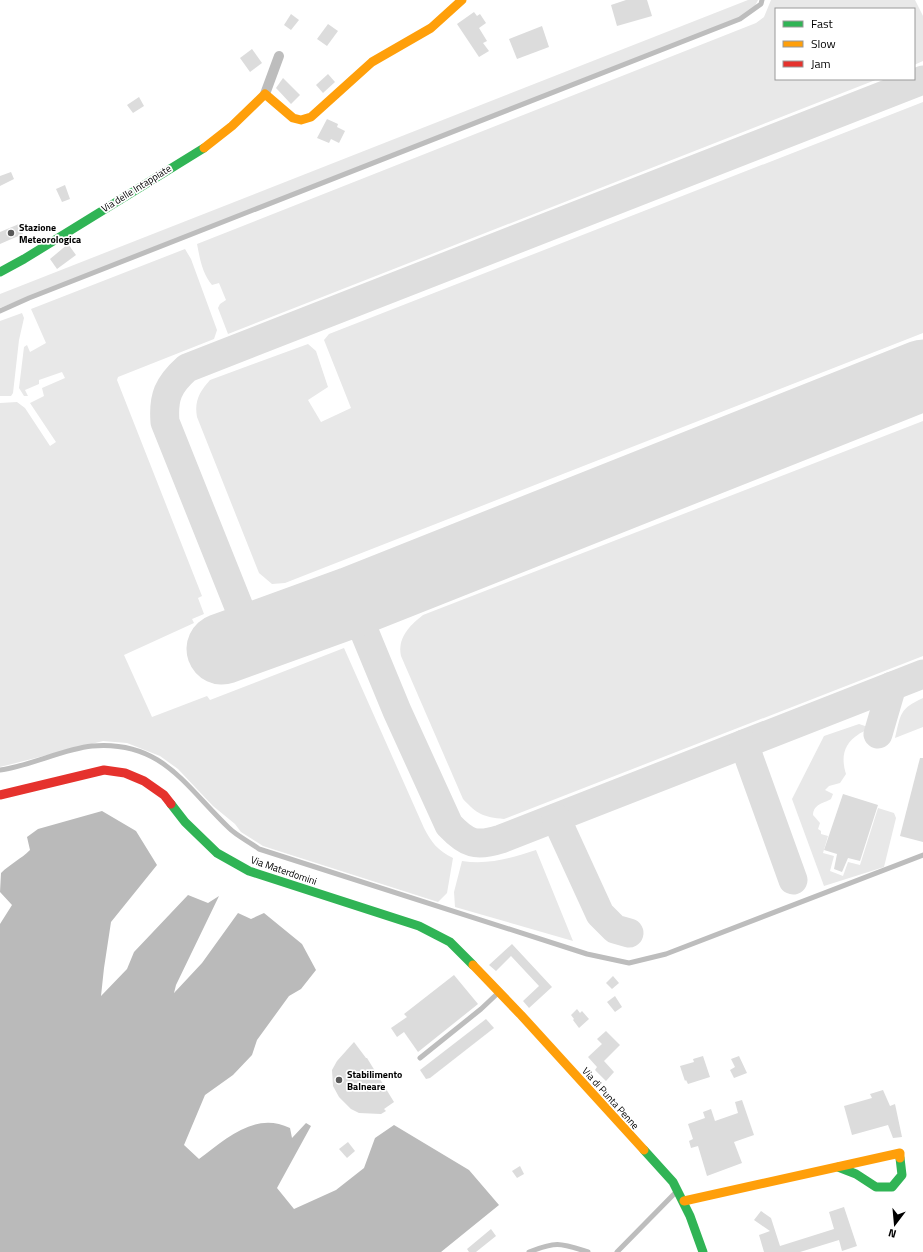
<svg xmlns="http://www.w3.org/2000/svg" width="923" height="1252" viewBox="0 0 923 1252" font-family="'Titillium Web',sans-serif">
	<rect width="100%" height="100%" fill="#fff"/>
	<!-- green -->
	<g fill="#e8e8e8">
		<polygon points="748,0 758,0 755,6 742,17 0,308 0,294"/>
		<path d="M 771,0 L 915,0 L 923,16 L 923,61 L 914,65 L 914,9 L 776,9 L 776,79 L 878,79 L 228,334 L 218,308 L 220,304 L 226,300 L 219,283 L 212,285 C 202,273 200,259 197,244 L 756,23 L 764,17 Z"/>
		<path d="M 923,102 L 923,333 L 285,583 L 272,584 L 259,573 L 197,417 C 194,401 200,391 210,380 L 308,344 L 316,351 L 328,387 L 308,400 L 321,422 L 351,408 L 324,340 L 329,334 Z"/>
		<path d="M 185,249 L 191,259 L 217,330 L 214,339 L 118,377 L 117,380 L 202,596 L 198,598 L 204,614 L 192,619 L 194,623 L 124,655 L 152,717 L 207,696 L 210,700 L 344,648 L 424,828 C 431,842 438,851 453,858 L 447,893 L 438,902 L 263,846 L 241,832 L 235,824 L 213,806 L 178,769 L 160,756 L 127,743 L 103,741 L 0,767 L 0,403 L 17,402 L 25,408 L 50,446 L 56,442 L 30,403 L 44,396 L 42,388 L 65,378 L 62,372 L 39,380 L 39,384 L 25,390 L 28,396 L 24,396 L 19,388 L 24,347 L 27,345 L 30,352 L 46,343 L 31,309 Z"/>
		<polygon points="22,313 24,318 19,340 13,393 11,396 0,396 0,321"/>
		<path d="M 923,421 L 923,656 L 504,819 C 483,817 477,814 463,799 L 401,656 C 397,638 410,625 423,615 Z"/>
		<path d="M 923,698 L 923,727 L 895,738 C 901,714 899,709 923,698 Z"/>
		<path d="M 859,724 L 865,726 L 867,729 C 864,732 862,732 859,734 C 843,744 841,758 846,774 L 840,783 L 829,786 L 825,790 L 833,794 L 831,799 C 822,804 814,804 813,815 L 820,823 L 818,829 L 821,831 L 821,834 L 828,836 L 823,853 L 834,856 L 830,871 L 843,876 L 848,862 L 860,865 L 878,808 L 894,813 L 896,818 L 884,867 L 824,886 L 792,799 L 824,736 Z"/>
		<path d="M 536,850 L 573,941 L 455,907 L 454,892 L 462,861 C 489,865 511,858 536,850 Z"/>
	</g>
	<!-- water -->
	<path fill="#bababa" d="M 102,811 L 136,831 L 157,865 L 111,922 L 104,968 L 101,996 L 127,969 L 134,952 L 188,895 L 208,903 L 219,896 L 176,985 L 174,993 L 202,963 L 238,913 L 251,919 L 264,913 L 302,944 L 316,970 L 301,989 L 289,996 L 257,1040 L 252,1055 L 233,1075 L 205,1095 L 184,1145 L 199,1159 C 226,1139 255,1111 290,1128 L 292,1138 L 306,1123 L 311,1126 L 277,1188 L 294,1209 L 336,1190 L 364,1168 L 375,1138 L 394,1125 L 469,1170 L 499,1205 L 441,1252 L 0,1252 L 0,924 L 12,905 L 0,892 L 1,873 C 10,864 21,859 30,850 L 27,837 L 38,829 Z"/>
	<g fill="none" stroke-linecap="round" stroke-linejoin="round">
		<!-- taxiway -->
		<g stroke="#dedede" stroke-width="29">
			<path d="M 352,602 L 397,711 L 449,825 C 467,844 476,847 501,839 L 923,674"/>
			<path d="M 251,637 L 165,422 C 163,397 168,385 187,368 L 923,80"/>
			<polyline points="878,734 892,686"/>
			<polyline points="744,744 793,880"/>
			<polyline points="556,818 600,914 615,929 629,933"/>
		</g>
		<!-- runway -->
		<polyline stroke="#dedede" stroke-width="71" points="222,649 352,602 923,375"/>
	</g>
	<!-- building -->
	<g fill="#dcdcdc">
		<polygon points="626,0 647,0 652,16 617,26 611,5"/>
		<polygon points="474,12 477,16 480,14 486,23 479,28 487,41 483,43 489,51 479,57 457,24"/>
		<polygon points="291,14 299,20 291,30 284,25"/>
		<polygon points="328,24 338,31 327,46 317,39"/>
		<polygon points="542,26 549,47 517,59 509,39"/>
		<polygon points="252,49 262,63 250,72 240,58"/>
		<polygon points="328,74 335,82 323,93 316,85"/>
		<polygon points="283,78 300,95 291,104 276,88"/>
		<polygon points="139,97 144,106 133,113 127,105"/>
		<polygon points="327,119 338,124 337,127 345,131 339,143 331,139 329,143 317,138"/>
		<polygon points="11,172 14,179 0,186 0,176"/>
		<polygon points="65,185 70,199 62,202 56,189"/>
		<polygon points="19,224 23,234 0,244 0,232"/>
		<polygon points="68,244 76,255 57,269 50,259"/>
		<polygon points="920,758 923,758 923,842 900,836"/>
		<polygon points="843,794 878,805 860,861 848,858 842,872 834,869 837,854 824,850"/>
		<polygon points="512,944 552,987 529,1008 523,1001 539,986 511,956 496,971 489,965"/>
		<polygon points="454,975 478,1004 418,1052 404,1032 397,1037 391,1028 407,1017 404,1014"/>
		<polygon points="613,976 619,983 612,989 606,983"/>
		<polygon points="615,996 622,1007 615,1012 607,1002"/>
		<polygon points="577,1009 580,1013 582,1011 589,1019 579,1028 573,1020 574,1019 571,1015"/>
		<polygon points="486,1019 494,1028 430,1078 426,1079 420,1070"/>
		<polygon points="606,1031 620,1045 604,1061 614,1072 606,1081 595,1070 597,1067 588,1057 602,1044 597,1039"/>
		<polygon points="354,1042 366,1058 367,1058 394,1102 384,1109 386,1111 381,1114 359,1113 351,1109 339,1097 333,1086 332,1070 337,1061"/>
		<polygon points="703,1056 710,1077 688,1084 686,1080 685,1081 680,1066 694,1062 693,1059"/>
		<polygon points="739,1056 747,1073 734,1078 730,1070 735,1067 731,1059"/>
		<polygon points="883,1090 890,1106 895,1104 902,1137 893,1138 888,1125 852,1135 844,1106 872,1098 870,1094"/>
		<polygon points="742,1100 754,1135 734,1142 742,1163 707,1176 698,1146 691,1148 689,1141 693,1139 688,1124 705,1118 703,1112 711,1109 715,1121 738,1113 735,1102"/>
		<polygon points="348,1142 355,1151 347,1158 339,1149"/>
		<polygon points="520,1166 524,1174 517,1178 512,1171"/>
		<polygon points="844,1207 857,1246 842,1251 839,1240 800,1252 764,1252 759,1235 770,1231 754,1220 761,1211 771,1218 780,1246 834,1229 829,1212"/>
		<polygon points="491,1229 496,1236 476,1252 469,1252 467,1249"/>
	</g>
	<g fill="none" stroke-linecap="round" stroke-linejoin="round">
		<!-- lane -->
		<g stroke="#bdbdbd" stroke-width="5">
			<polyline points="0,311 29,298 740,19 761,4 762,0"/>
			<path d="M 0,770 C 30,766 63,749 92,746 C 162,740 185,786 229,828 C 237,836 250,842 259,849 L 587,954 L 629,963 L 666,954 L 923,855"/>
			<polyline points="420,1058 481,1009 498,993"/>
			<path d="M 529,1252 C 557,1241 560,1243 588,1252"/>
			<polyline points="617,1252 677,1191"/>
		</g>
		<!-- street -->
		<polyline stroke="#bdbdbd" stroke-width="10" points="265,94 279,56"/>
		<!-- fast -->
		<g stroke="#30b455" stroke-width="9">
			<polyline points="0,272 24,259 204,148"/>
			<polyline points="171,804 185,822 217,853 249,871 419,926 450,942 473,965"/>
			<polyline points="644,1150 673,1182 690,1216 703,1252"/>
			<polyline points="838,1167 856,1174 876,1187 892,1187 902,1175 900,1158"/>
		</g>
		<!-- slow -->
		<g stroke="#ff9f0a" stroke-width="9">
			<polyline points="204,148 232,126 265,94 293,118 301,120 311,117 372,62 431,28 462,0"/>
			<polyline points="473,965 521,1015 644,1150"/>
			<polyline points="684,1201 900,1153 900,1158"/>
		</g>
		<!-- jam -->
		<polyline stroke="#e5322d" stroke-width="9" points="0,795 104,770 125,773 144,781 164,795 171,804"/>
	</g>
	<!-- markers -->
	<g fill="#595959" stroke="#fff" stroke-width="1.5">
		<circle cx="11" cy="233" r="4"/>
		<circle cx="339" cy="1080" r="4"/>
	</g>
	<g text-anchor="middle" stroke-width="3.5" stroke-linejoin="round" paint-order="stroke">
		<!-- street labels -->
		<g font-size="10" fill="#000" stroke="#fff">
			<text transform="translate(136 188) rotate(-32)" y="4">Via delle Intappiate</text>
			<text transform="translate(284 870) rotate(19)" y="4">Via Materdomini</text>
			<text transform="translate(611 1098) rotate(48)" y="4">Via di Punta Penne</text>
		</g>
		<!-- poi labels -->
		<g font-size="10" font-weight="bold" fill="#000" stroke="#fff" text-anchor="start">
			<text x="19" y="231">Stazione<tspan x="19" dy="12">Meteorologica</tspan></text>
			<text x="347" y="1078">Stabilimento<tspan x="347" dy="12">Balneare</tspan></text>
		</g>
	</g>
	<!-- legend -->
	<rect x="775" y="8" width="140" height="72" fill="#ffffff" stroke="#999999"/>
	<rect x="783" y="21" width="20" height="6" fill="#30b455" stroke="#999999"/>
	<text x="811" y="28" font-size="12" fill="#000000">Fast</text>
	<rect x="783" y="41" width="20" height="6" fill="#ff9f0a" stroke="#999999"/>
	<text x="811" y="48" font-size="12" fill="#000000">Slow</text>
	<rect x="783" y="61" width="20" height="6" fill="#e5322d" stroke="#999999"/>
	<text x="811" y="68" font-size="12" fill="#000000">Jam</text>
	<!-- north arrow -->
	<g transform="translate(895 1224) rotate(196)" stroke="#ffffff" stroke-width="3" paint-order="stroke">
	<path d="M0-3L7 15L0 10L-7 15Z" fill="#000000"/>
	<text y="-6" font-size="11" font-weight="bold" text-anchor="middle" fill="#000000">N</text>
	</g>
</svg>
